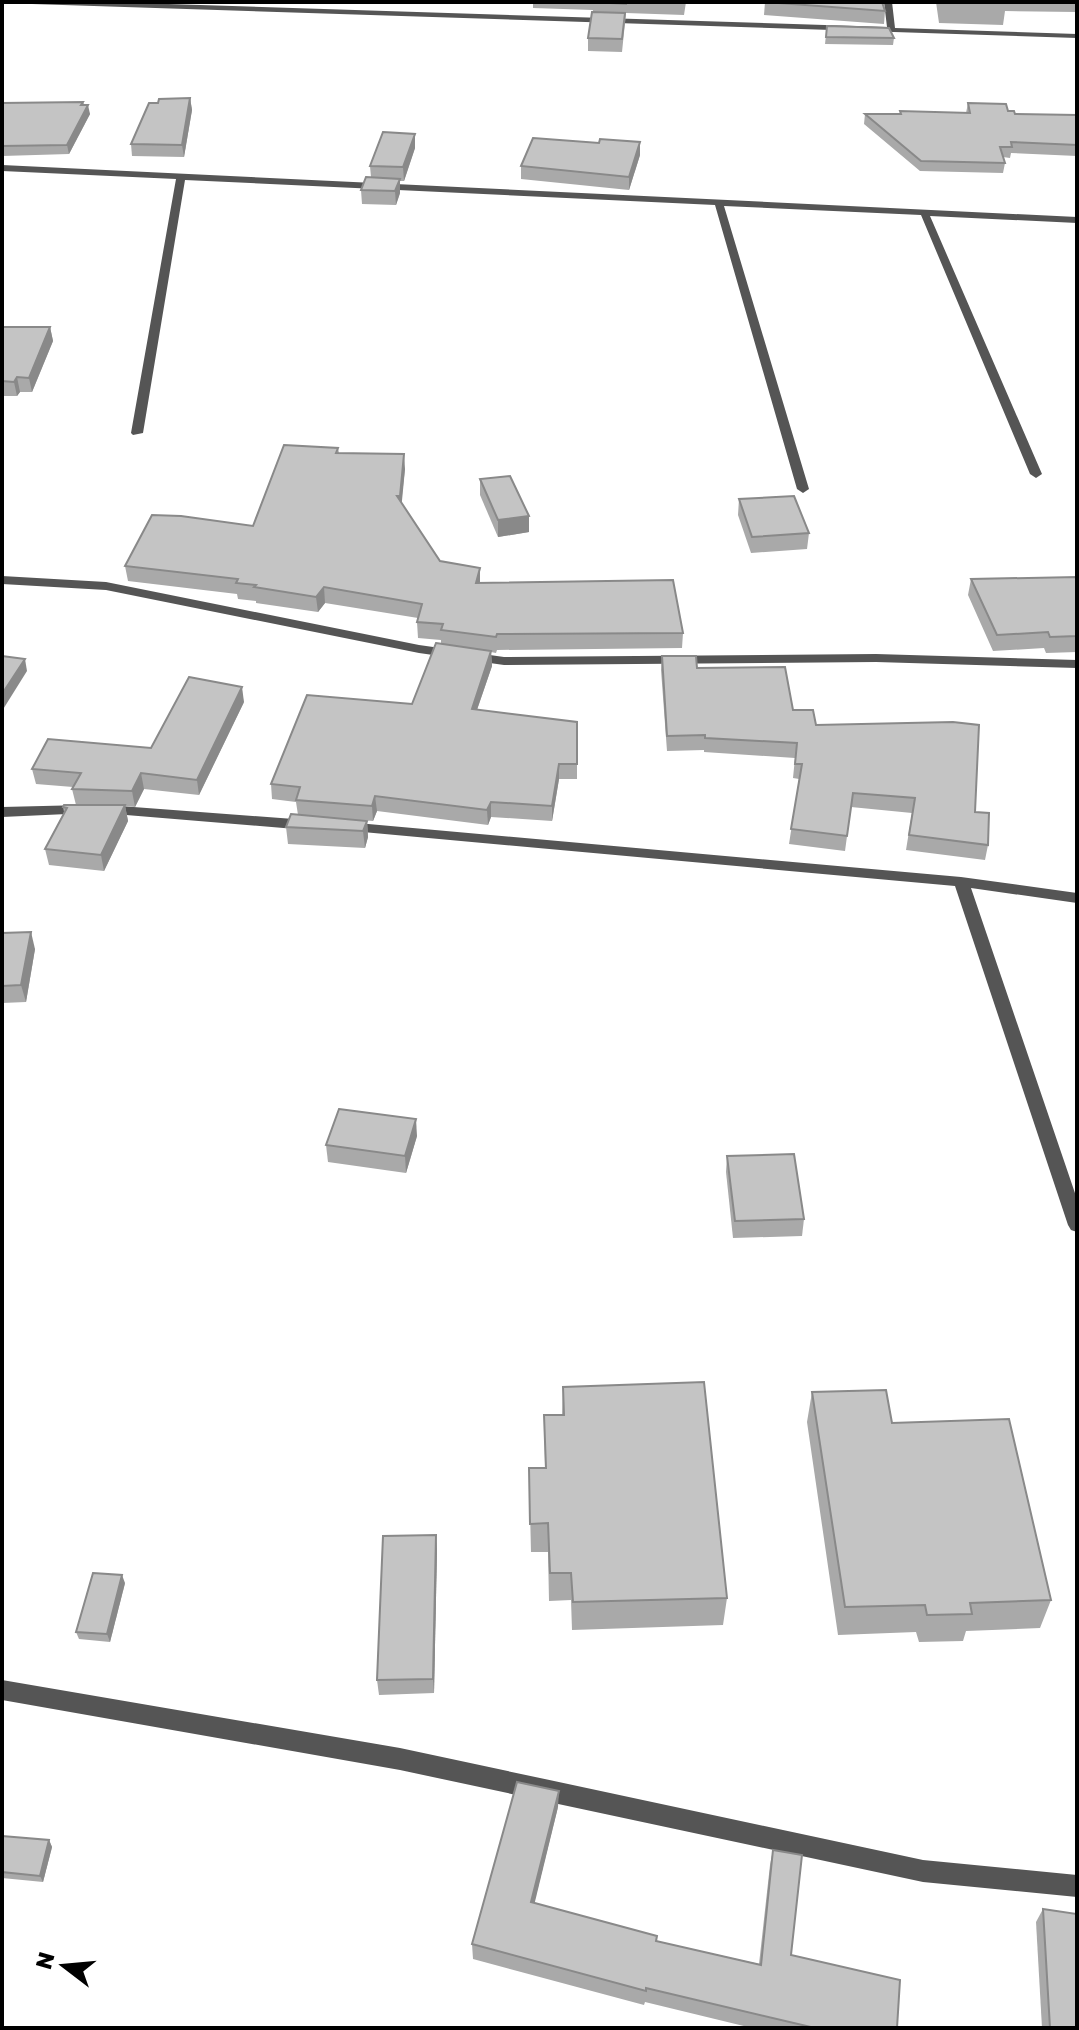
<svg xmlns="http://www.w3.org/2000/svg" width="1079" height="2030" viewBox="0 0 1079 2030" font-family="'Golos Text',sans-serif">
	<rect width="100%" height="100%" fill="#fff"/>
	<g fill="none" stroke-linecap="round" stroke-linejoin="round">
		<!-- minor -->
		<g fill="#555" fill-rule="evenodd">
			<polygon points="28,2 105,2 887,27 884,2 892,2 895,28 1077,34 1077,38 32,4"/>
			<polygon points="2,165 1077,217 1077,223 930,216 1042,474 1036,478 1030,474 921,215 724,206 809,489 803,493 797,489 715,205 185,180 143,433 133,435 131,433 176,179 2,171"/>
			<polygon points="2,576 106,582 419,645 504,657 876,654 1077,660 1077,668 876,662 504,665 419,653 106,590 2,584"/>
			<polygon points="84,805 89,807 91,810 89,813 2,817 2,807"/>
			<polygon points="107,805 307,820 314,825 307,830 102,813 100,810 102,807"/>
			<polygon points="346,822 961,877 1077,893 1077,903 971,888 1077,1199 1077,1232 1071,1230 1068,1225 955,886 341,830 339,827"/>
			<polygon points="2,1680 400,1748 923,1860 1077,1875 1077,1897 923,1882 400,1770 2,1700"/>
		</g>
	</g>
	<!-- wall -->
	<g fill="#a9a9a9">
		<polygon points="533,2 686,2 684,15 626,13 622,52 588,51 588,38 593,10 533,8"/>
		<polygon points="765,2 885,11 884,24 764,15"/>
		<polygon points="936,2 1077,2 1077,12 1005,11 1003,25 939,23"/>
		<polygon points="827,26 894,38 893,45 825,44"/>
		<polygon points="190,98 192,110 184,157 132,156 131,144 158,103"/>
		<polygon points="83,102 90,114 69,154 2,156 2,103"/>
		<polygon points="968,103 1008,111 1015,114 1077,115 1077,156 1011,153 1010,158 1003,157 1005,163 1003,173 920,171 864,124 865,114 900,114 900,111 966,113"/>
		<polygon points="415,134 415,148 404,181 400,181 400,193 396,205 362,204 361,190 371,177 370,166"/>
		<polygon points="640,142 640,155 629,190 521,179 521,166 599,143"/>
		<polygon points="2,327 50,327 53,341 32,392 20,392 17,396 2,396"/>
		<polygon points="338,448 339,453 405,469 401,504 440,561 480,583 683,633 682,648 497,650 496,653 491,652 492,666 477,710 577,722 577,779 559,779 552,821 491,817 488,825 377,811 373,821 362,820 367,821 368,837 365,848 288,844 286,827 298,815 296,802 272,799 271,784 412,704 441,644 441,640 418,638 417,622 418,618 325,603 318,612 256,603 256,601 238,599 237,594 128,581 125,566 253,526"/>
		<polygon points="480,479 529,516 529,532 498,537 480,495"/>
		<polygon points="739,499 809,533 807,549 751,553 738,515"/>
		<polygon points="1077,577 1077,652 1046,653 1044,648 993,651 968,595 971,579"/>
		<polygon points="662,656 697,668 793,710 816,725 975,812 988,845 985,860 906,850 912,813 851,807 845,851 789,844 799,779 793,778 795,758 704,752 704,750 667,751 661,670"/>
		<polygon points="244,702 199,795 144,789 135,807 125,806 128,821 104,871 49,865 45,849 64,812 63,807 76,805 72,789 73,787 36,784 32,769 151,748"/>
		<polygon points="2,933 35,949 26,1002 2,1003"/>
		<polygon points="417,1136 406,1173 328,1162 326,1145"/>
		<polygon points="727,1156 804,1219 802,1236 733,1238 726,1172"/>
		<polygon points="563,1387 727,1598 723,1625 572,1630 571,1600 549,1601 548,1552 531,1552 529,1468 545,1468 544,1415 562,1415"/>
		<polygon points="812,1392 892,1423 1051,1600 1040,1628 966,1631 963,1641 919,1642 916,1632 838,1635 807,1422"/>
		<polygon points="436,1535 437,1550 434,1693 379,1695 377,1680"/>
		<polygon points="125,1583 110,1642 79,1639 76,1632"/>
		<polygon points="558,1807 534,1903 656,1941 759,1964 770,1865 773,1850 791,1955 897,2028 752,2028 645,2002 644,2005 473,1959 472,1944"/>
		<polygon points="2,1836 49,1840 52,1847 43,1882 2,1878"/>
		<polygon points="1043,1909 1077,2028 1042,2028 1036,1922"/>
	</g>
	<!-- shaded-wall -->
	<g fill="#898989">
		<polygon points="190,98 192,110 184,157 182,145"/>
		<polygon points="88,105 90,114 69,154 67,145"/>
		<polygon points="415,134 415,148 404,181 403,167"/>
		<polygon points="640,142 640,155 629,190 629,177"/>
		<polygon points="400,179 400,193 396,205 395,191"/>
		<polygon points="50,327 53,341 32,392 29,378"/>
		<polygon points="17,377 20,392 17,396 14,382"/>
		<polygon points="404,454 405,469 401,511 397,496"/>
		<polygon points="529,516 529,532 498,537 498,520"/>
		<polygon points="480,568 480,583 476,583"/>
		<polygon points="324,587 325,603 318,612 316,597"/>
		<polygon points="491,651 492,666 472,724 472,709"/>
		<polygon points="25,659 27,671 2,711 2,694"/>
		<polygon points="242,687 244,702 199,795 197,780"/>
		<polygon points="559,764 559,779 552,821 552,806"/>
		<polygon points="141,773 144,789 135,807 132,791"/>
		<polygon points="375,796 377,811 373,821 372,806"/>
		<polygon points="491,802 491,817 488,825 487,810"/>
		<polygon points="125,805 128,821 104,871 101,855"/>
		<polygon points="367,821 368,837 365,848 363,831"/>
		<polygon points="31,932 35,949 26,1002 21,985"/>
		<polygon points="416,1119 417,1136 406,1173 405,1156"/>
		<polygon points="436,1535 437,1550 434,1693 433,1679"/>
		<polygon points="122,1575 125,1583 110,1642 107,1634"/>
		<polygon points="559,1791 558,1807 531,1918 531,1902"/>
		<polygon points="49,1840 52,1847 43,1882 40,1876"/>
	</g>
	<!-- building -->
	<g fill="#c4c4c4" stroke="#898989" stroke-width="2">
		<polygon points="593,2 626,2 626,4"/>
		<polygon points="765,2 882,2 885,11"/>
		<polygon points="971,2 1006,2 1007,3"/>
		<polygon points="592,12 625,13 622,39 588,38"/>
		<polygon points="827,26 889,28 894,38 826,37"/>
		<polygon points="190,98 182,145 131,144 149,103 158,103 159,99"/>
		<polygon points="83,102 81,105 88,105 67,145 2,146 2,103"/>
		<polygon points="968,103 1006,104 1008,111 1014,111 1015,114 1077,115 1077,145 1011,142 1012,147 1000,147 1005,163 921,161 865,114 901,114 900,111 970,113"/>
		<polygon points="383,132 415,134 403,167 370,166"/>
		<polygon points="533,138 599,143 600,139 640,142 629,177 521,166"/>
		<polygon points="366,177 400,179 395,191 361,190"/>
		<polygon points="2,327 50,327 29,378 17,377 14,382 2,381"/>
		<polygon points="284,445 338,448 336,453 404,454 400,496 397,496 440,561 480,568 476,583 673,580 683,633 497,634 496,637 441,630 443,624 417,622 422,604 324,587 316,597 254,587 256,585 236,583 238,579 125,566 152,515 181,516 253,526"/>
		<polygon points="510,476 529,516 498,520 480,479"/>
		<polygon points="794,496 809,533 752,537 739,499"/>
		<polygon points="1077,577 1077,636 1050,637 1048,632 997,635 971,579"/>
		<polygon points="436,643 491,651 472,709 577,722 577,764 559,764 552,806 491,802 487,810 375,796 372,806 296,800 300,787 271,784 307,695 412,704"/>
		<polygon points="2,656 25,659 2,694"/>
		<polygon points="662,656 696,656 697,668 785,667 793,710 813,710 816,725 953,722 979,725 975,812 989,813 988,845 909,835 915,798 853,793 847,836 791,829 802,764 795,764 797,743 705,738 705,735 667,736"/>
		<polygon points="189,677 242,687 197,780 141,773 132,791 72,789 81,773 32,769 48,739 151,748"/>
		<polygon points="64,805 125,805 101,855 45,849 67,808 63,807"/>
		<polygon points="291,814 367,821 363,831 286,827"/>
		<polygon points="31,932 21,985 2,986 2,933"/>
		<polygon points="339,1109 416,1119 405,1156 326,1145"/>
		<polygon points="794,1154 804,1219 735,1221 727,1156"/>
		<polygon points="704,1382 727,1598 573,1602 571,1573 550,1573 548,1523 530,1524 529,1468 546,1468 544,1415 564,1415 563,1387"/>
		<polygon points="886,1390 892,1423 1009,1419 1051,1600 970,1603 972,1614 927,1615 925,1605 845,1607 812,1392"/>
		<polygon points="436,1535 433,1679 377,1680 383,1536"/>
		<polygon points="93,1573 122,1575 107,1634 76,1632"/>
		<polygon points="517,1782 559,1791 531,1902 657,1936 656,1941 761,1965 773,1850 802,1855 791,1955 900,1980 897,2028 815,2028 646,1988 646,1991 472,1944"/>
		<polygon points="2,1836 49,1840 40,1876 2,1872"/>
		<polygon points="1043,1909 1077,1914 1077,2028 1050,2028"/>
	</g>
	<!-- border -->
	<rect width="1079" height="2030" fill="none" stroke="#000000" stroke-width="8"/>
	<!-- north arrow -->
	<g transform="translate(64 1966) rotate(286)" stroke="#ffffff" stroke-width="6" paint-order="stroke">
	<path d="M0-6L14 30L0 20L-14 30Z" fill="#000000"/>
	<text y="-12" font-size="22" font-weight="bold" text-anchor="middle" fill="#000000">N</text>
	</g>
</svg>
